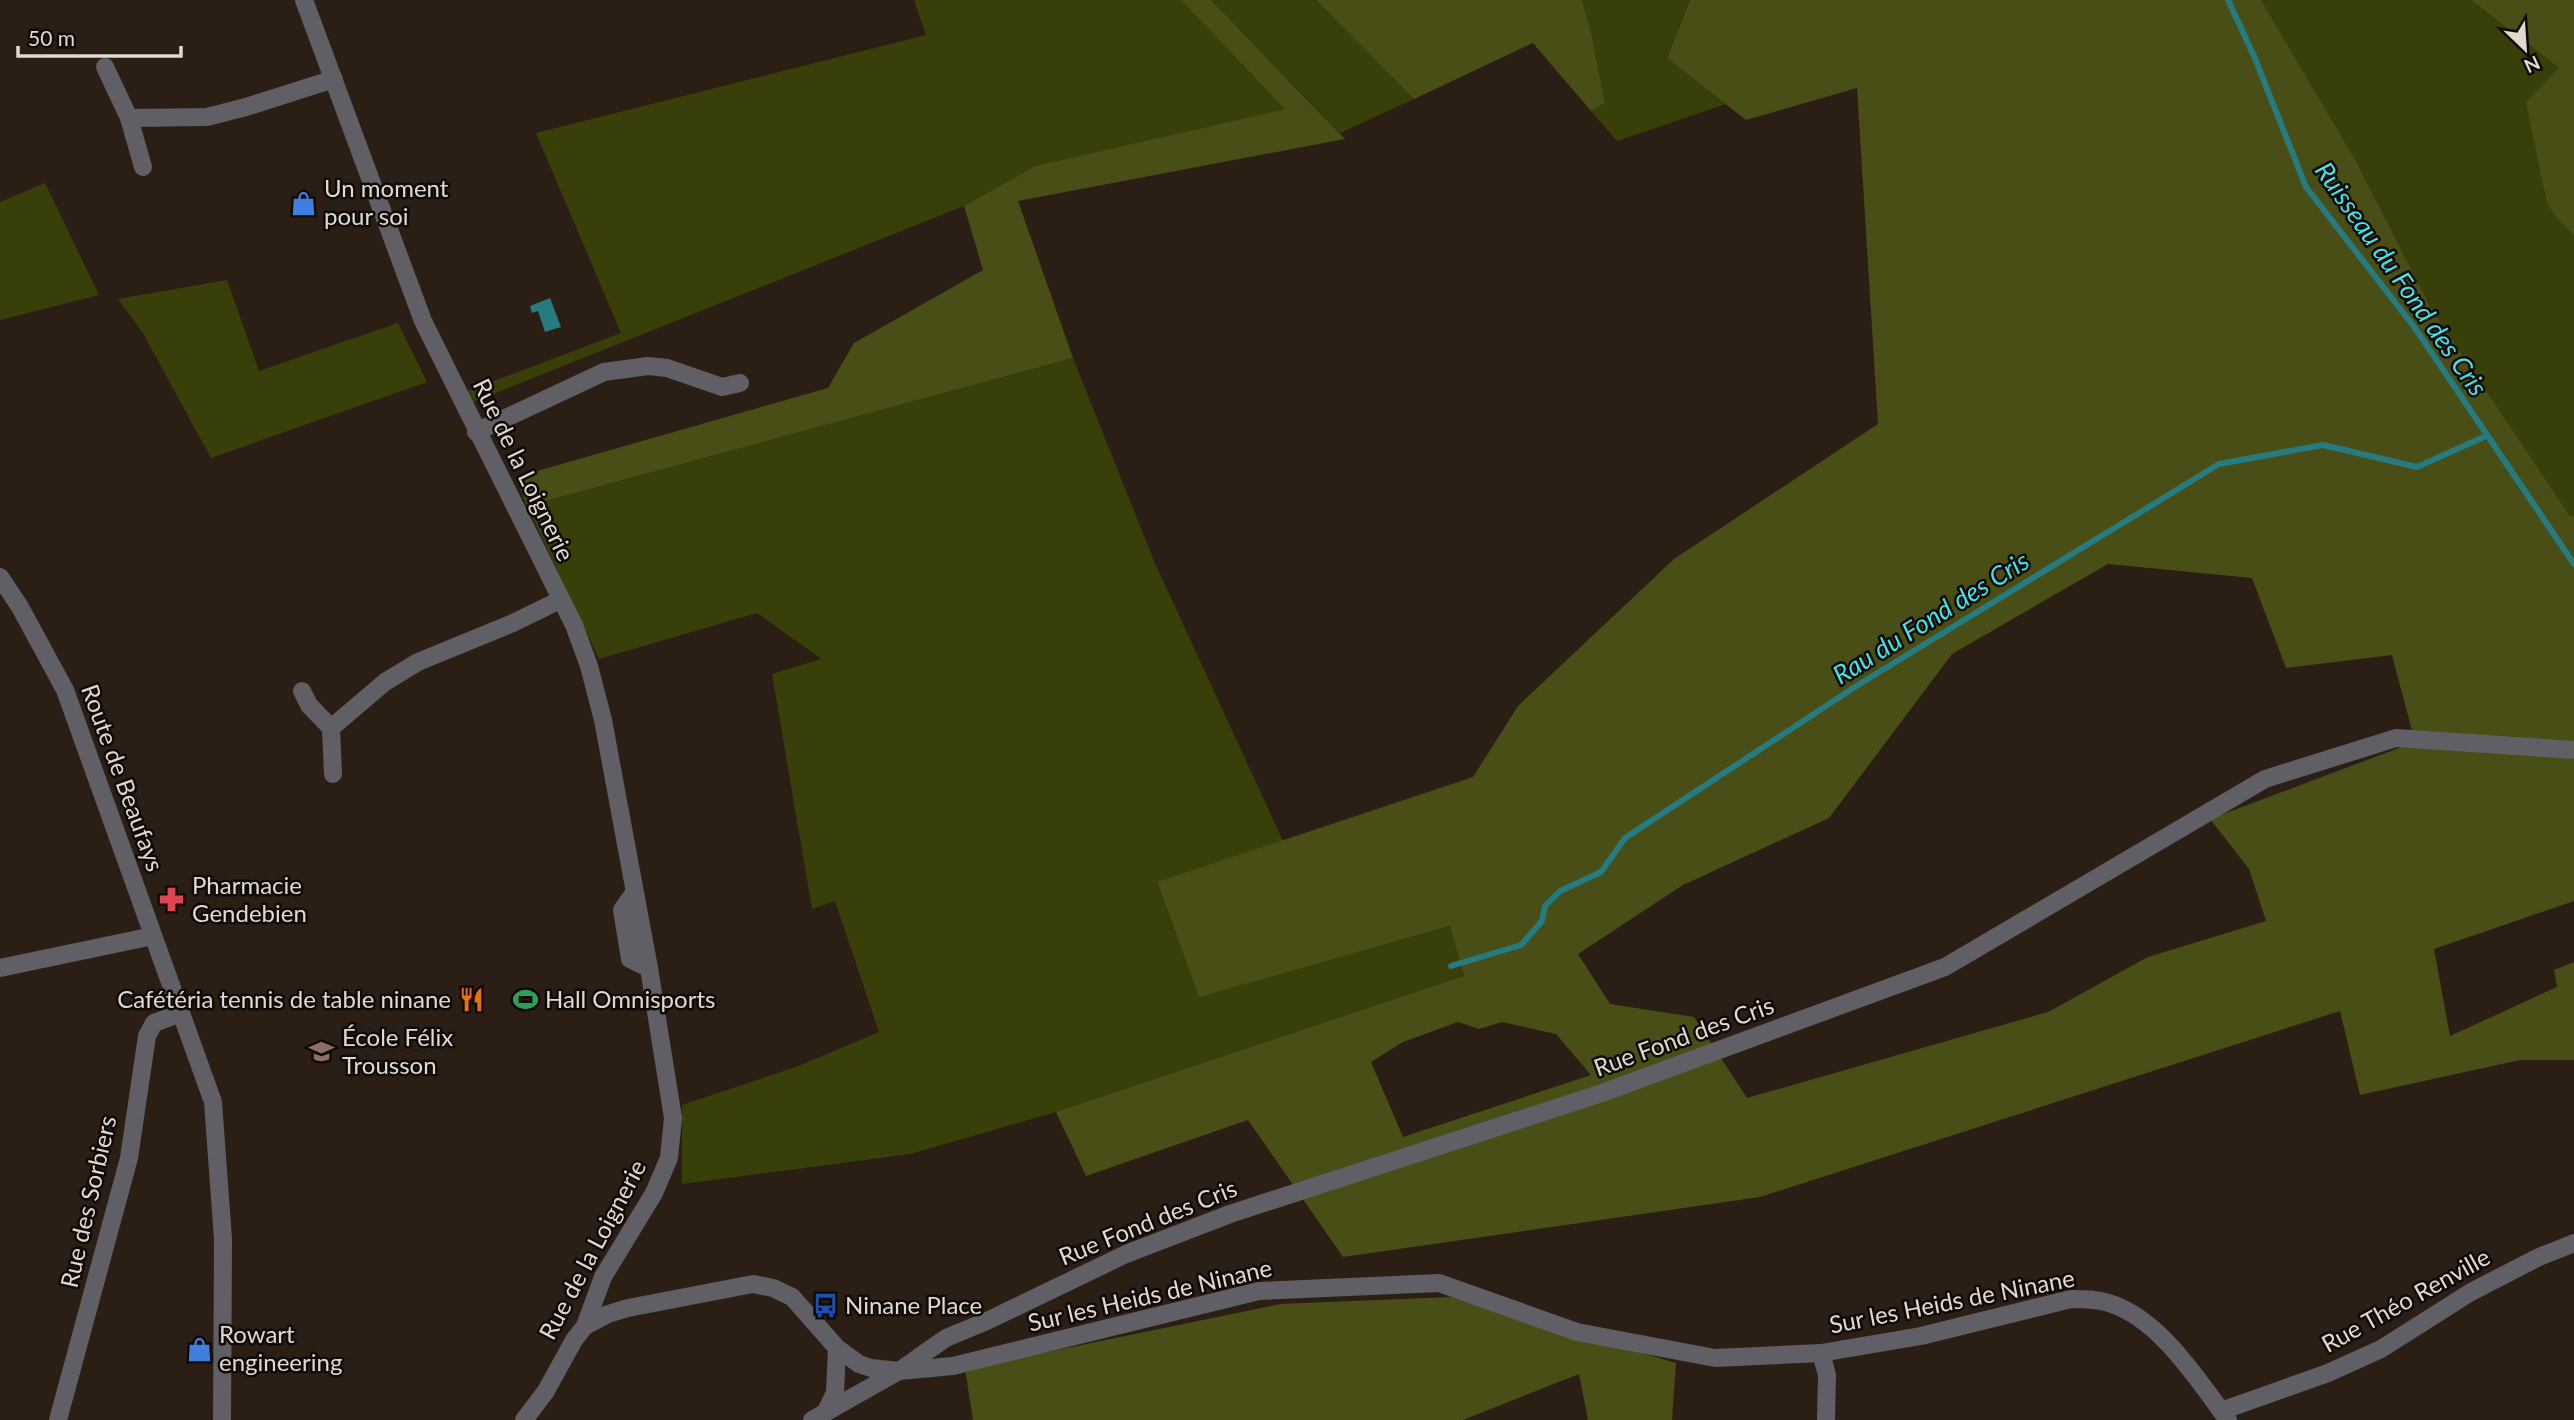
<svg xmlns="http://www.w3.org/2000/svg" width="2574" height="1420" viewBox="0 0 2574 1420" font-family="Lato,sans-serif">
	<rect width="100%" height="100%" fill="#2b1e15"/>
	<!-- green -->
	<g fill="#393f09">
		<polygon points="914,0 1181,0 1286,109 1035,166 964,206 473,402 465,392 621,333 536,133 926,35"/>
		<polygon points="1211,0 1316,0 1414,99 1340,133"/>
		<polygon points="1582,0 1690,0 1667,58 1726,104 1617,141 1591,111 1605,102 1592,36"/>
		<polygon points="2261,0 2471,0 2559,68 2560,222 2574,235 2574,516 2570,516 2431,308 2355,159"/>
		<polygon points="45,183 99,295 0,320 0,202"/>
		<polygon points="227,280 259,371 398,323 427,382 211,458 143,333 118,299"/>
		<polygon points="1073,358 1154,561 1283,841 1157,883 1199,996 1451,926 1464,976 1056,1112 910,1154 682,1184 682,1105 796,1067 879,1032 835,901 812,909 772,674 821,659 757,613 599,659 527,506"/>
	</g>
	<!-- forest -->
	<g fill="#484e15" fill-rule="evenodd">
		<polygon points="1181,0 1211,0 1345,139 1018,201 1073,358 527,506 516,477 828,388 854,343 983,270 964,206 1035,166 1285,109"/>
		<polygon points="1316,0 1582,0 1592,36 1605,103 1591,111 1533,43 1414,99"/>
		<path d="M 1690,0 L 2261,0 L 2355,159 L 2431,308 L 2570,516 L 2574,516 L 2574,901 L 2434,949 L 2450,1036 L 2557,987 L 2554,970 L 2574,962 L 2574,1060 L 2520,1060 L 2360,1095 L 2340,1011 L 1760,1197 L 1343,1257 L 1248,1120 L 1086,1176 L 1056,1112 L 1464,976 L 1450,926 L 1199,997 L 1157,882 L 1473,777 L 1518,706 L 1674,559 L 1878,424 L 1857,88 L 1746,120 L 1667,58 ZM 2108,564 L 2252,578 L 2286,668 L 2392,655 L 2415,742 L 2210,819 L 2249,869 L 2266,921 L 2148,957 L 2048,1012 L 1747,1098 L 1694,1017 L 1610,1004 L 1578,954 L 1683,885 L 1829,818 L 1952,654 ZM 1458,1022 L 1479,1029 L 1502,1022 L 1556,1034 L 1591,1075 L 1403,1137 L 1371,1062 L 1403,1042 Z"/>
		<polygon points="2471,0 2574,0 2574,235 2560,222 2547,203 2526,102 2559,68"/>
		<polygon points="1450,1297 1676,1363 1672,1420 1588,1420 1579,1374 1463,1420 973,1420 965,1369 1280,1304"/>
	</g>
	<!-- water -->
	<polygon fill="#257b80" points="550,298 561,327 545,332 538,311 532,313 530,306"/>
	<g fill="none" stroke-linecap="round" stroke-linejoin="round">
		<!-- stream -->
		<g stroke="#257b80" stroke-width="6">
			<polyline points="2228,0 2254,56 2306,187 2415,328 2574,564"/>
			<polyline points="1451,966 1521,945 1542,921 1545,906 1560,891 1601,872 1625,838 1858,685 2219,464 2323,445 2417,467 2486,436"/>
		</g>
		<!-- minor -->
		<g stroke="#605f66" stroke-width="18">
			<polyline points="304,0 423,321 574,625 589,666 603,720 649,968 673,1118 669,1158 654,1193 603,1277 585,1326 574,1340 546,1391 524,1420"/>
			<polyline points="105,67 129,118 143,167"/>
			<polyline points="129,118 207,117 246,107 334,79"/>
			<polyline points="476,432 604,372 648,366 667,368 722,387 740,383"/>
			<polyline points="0,577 20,607 65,690 213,1102 223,1239 222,1420"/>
			<polyline points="302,691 309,705 331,728 333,774"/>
			<polyline points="331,728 385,682 418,662 513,623 560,600"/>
			<polyline points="634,893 622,910 630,959 649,968"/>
			<polyline points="0,968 153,936"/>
			<path d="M 585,1326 L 608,1314 L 628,1308 L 753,1284 L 773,1288 L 792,1297 L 837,1348 L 859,1364 L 871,1368 L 899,1371 L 953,1366 L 1259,1291 L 1439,1283 L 1577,1332 L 1715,1358 L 1821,1353 L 1921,1336 L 2071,1299 C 2084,1299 2097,1299 2109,1303 C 2160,1319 2197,1379 2228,1420"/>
			<polyline points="1821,1353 1827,1375 1826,1420"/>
			<polyline points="2221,1411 2328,1373 2381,1349 2471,1292 2539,1257 2574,1243"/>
			<polyline points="825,1413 835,1393 837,1348"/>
			<polyline points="58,1420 129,1158 147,1036 154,1023 181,1013"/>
			<polyline points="812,1420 899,1371 946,1338 987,1321 1126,1254 1230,1214 1602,1093 1945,967 2265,779 2396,738 2574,750"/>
		</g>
	</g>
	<!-- icons -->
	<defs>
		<symbol id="shop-bare" viewBox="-9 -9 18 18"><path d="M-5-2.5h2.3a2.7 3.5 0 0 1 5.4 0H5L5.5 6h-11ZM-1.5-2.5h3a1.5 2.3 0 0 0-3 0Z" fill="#3f7fe0" stroke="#0f0a06" stroke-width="2.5" paint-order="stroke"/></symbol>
		<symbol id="pharmacy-bare" viewBox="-9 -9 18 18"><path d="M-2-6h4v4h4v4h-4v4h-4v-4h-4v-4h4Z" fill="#e0444e" stroke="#0f0a06" stroke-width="2.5" paint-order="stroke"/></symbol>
		<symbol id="restaurant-bare" viewBox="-9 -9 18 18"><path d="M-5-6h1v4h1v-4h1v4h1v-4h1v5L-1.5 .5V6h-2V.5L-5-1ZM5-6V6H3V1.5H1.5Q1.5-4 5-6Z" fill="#e8710a" stroke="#0f0a06" stroke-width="2.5" paint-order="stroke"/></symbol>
		<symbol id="stadium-bare" viewBox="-9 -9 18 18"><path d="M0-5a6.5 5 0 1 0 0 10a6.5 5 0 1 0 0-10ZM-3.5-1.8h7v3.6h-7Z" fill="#2e9e5b" stroke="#0f0a06" stroke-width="2.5" paint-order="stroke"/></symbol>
		<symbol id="school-bare" viewBox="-9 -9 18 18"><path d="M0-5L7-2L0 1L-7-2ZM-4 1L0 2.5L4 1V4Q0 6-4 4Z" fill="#8d6e63" stroke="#0f0a06" stroke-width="2.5" paint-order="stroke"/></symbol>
		<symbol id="bus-bare" viewBox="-9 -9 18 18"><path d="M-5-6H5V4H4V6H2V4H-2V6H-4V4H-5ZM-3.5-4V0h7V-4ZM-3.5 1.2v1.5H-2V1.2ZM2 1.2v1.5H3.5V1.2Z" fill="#1a4fb4" stroke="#0f0a06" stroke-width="2.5" paint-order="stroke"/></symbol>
	</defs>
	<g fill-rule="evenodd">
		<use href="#shop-bare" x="286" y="186" width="35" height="35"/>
		<use href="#pharmacy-bare" x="154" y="882" width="35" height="35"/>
		<use href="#restaurant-bare" x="454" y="982" width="35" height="35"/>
		<use href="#stadium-bare" x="508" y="982" width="35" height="35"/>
		<use href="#school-bare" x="304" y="1034" width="35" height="35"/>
		<use href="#bus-bare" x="808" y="1288" width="35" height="35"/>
		<use href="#shop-bare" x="182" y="1332" width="35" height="35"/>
	</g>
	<g text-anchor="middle" stroke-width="5" stroke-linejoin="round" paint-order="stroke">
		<!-- poi labels -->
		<g font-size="24" fill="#e1d8d2" stroke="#0f0a06" text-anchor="start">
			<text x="324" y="197">Un moment<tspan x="324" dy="28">pour soi</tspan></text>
			<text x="192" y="894">Pharmacie<tspan x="192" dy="28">Gendebien</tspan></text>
			<text x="451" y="1008" text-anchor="end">Cafétéria tennis de table ninane</text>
			<text x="545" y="1008">Hall Omnisports</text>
			<text x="342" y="1046">École Félix<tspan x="342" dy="28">Trousson</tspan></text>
			<text x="845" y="1314">Ninane Place</text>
			<text x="219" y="1343">Rowart<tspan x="219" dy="28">engineering</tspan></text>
		</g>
		<!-- street labels -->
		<g font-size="24" fill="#e1d8d2" stroke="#0f0a06">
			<text transform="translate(523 470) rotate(64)" y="8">Rue de la Loignerie</text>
			<text transform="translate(122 778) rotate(70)" y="8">Route de Beaufays</text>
			<text transform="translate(1684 1037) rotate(-20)" y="8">Rue Fond des Cris</text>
			<text transform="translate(89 1202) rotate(-77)" y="8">Rue des Sorbiers</text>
			<text transform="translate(1148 1223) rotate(-22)" y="8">Rue Fond des Cris</text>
			<text transform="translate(593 1250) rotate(-62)" y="8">Rue de la Loignerie</text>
			<text transform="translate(1150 1296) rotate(-13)" y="8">Sur les Heids de Ninane</text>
			<text transform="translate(2406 1301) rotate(-29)" y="8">Rue Théo Renville</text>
			<text transform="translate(1952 1302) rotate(-11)" y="8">Sur les Heids de Ninane</text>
		</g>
		<!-- water labels -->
		<g font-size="26" font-style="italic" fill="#42e3ed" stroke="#0f0a06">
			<text transform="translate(2401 279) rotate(55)" y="9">Ruisseau du Fond des Cris</text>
			<text transform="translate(1931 618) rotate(-32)" y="9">Rau du Fond des Cris</text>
		</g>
	</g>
	<!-- north arrow -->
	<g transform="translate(2525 49) rotate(155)" stroke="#0f0a06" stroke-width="5" paint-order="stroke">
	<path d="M0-5L12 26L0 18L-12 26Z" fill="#e1d8d2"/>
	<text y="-10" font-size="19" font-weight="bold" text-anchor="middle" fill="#e1d8d2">N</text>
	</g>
	<!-- scale -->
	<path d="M18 46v10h163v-10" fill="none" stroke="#e1d8d2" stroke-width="3.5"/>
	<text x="28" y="46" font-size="21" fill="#e1d8d2" stroke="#0f0a06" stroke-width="5" paint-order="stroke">50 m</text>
</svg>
